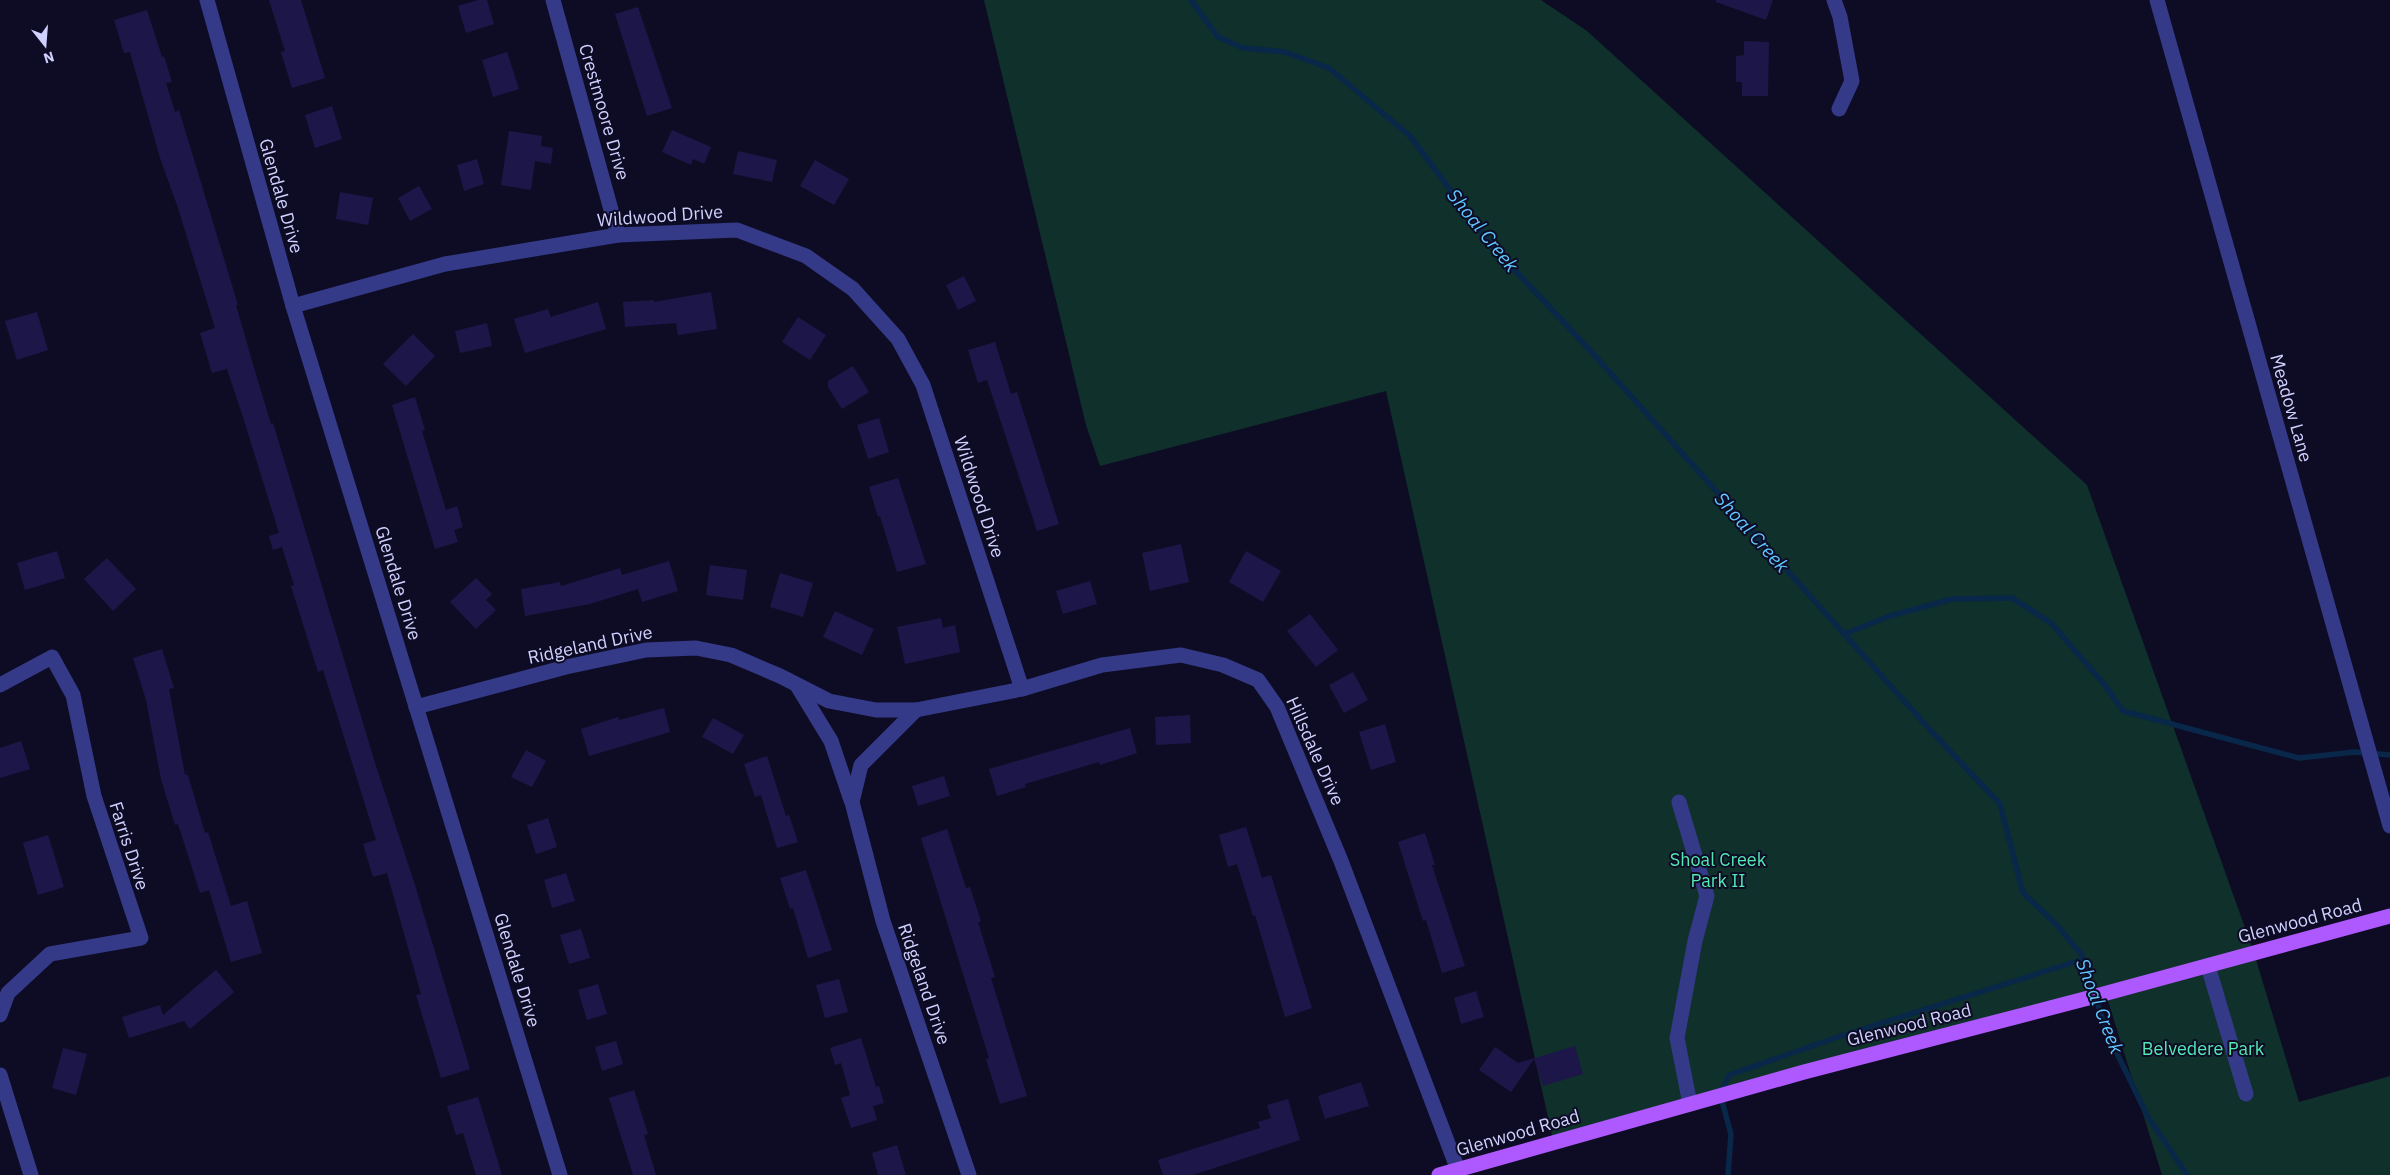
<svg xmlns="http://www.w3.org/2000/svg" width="2390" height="1175" viewBox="0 0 2390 1175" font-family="'IBM Plex Sans',sans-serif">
	<rect width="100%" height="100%" fill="#0e0c25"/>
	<!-- green -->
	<polygon fill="#0f302b" points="984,0 1541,0 1587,31 2087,485 2254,953 2299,1102 2390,1076 2390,1175 2162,1175 2104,988 1554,1144 1386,391 1100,466 1086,425"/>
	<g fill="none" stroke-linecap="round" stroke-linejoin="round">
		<!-- stream -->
		<g stroke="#082749" stroke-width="5.5">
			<polyline points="1191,0 1218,37 1243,48 1285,52 1329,68 1410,136 1493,247 1587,347 1932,732 2000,804 2023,893 2056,924 2082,955 2107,1033 2147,1115 2187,1175"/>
			<polyline points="1844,634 1890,616 1952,599 2012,598 2051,623 2104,684 2123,711 2299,758 2355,752 2390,755"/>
			<polyline points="1728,1175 1731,1134 1720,1094 1729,1075 1838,1037 2084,959"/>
		</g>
	</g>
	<!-- building -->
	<g fill="#1c1748">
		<polygon points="269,0 301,0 325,78 292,88 281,52 285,51"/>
		<polygon points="478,0 487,0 494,24 466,33 458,6"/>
		<polygon points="1716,0 1773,0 1766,20 1716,2"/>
		<polygon points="638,7 672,108 647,116 615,14"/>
		<polygon points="147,10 162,57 164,56 172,82 166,83 175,112 179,110 238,305 236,305 252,361 271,424 273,423 375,763 415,885 470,1069 441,1078 416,995 421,994 387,873 373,877 363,844 376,840 354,769 323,670 318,672 291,586 294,585 282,547 273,550 269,536 279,533 242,414 227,369 212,373 200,333 215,328 178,208 160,158 130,52 124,53 114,20"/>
		<polygon points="1744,41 1769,42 1768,96 1742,96 1742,82 1736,82 1736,56 1744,55"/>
		<polygon points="507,52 519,89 493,97 482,60"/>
		<polygon points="332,106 342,139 315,148 305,115"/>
		<polygon points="672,130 711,147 704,164 693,159 691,165 662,152"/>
		<polygon points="509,131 542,136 541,146 553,148 551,164 535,161 531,190 501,185"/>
		<polygon points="738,151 777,160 772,182 733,174"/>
		<polygon points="477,159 484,184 464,191 457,165"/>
		<polygon points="815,160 849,179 834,205 800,186"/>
		<polygon points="419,186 432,209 410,221 398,198"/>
		<polygon points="340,192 373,198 368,225 336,219"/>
		<polygon points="964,276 976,301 958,310 946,285"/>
		<polygon points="711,292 717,329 678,335 676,323 625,327 623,302 654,300 654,302"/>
		<polygon points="598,302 606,329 525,353 514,319 548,309 551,317"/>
		<polygon points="37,312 48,350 17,360 5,321"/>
		<polygon points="798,317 826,335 810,360 782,342"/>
		<polygon points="487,323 492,346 460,353 455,331"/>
		<polygon points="413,334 435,356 406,386 383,364"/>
		<polygon points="995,342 1011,394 1017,392 1059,524 1037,531 987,380 978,383 968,350"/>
		<polygon points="853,366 869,392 842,409 828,387 828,381"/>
		<polygon points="415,397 425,430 422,431 446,510 457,506 463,527 454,530 458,542 435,549 392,405"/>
		<polygon points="879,418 889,452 868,459 857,425"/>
		<polygon points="898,478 926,564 897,572 880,516 878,517 869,487"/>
		<polygon points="1181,544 1189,582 1150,591 1142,553"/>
		<polygon points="57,551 65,578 25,590 17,563"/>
		<polygon points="1246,551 1281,571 1263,602 1229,582"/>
		<polygon points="107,558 136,589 113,611 84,579"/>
		<polygon points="669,561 678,591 642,602 638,589 590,604 525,616 521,589 560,582 561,586 620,568 622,575"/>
		<polygon points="710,565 747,570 743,600 706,595"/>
		<polygon points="780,573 813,583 803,617 770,607"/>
		<polygon points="476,578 492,594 486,600 496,610 476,629 450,602"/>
		<polygon points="1090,581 1097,604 1063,614 1056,591"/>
		<polygon points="835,611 874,629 862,655 823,637"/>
		<polygon points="1310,614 1338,650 1316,667 1287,631"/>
		<polygon points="941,618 943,628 955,625 960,652 905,664 897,627"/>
		<polygon points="162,649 174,688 169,689 185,775 188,775 205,833 208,832 231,906 247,901 262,953 231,962 209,890 200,893 178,824 175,825 161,779 146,700 133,658"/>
		<polygon points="1353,672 1368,700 1344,713 1329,685"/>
		<polygon points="664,708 670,732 589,756 581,729 618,717 619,720"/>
		<polygon points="1190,715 1191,743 1156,745 1155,717"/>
		<polygon points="713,718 744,735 733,754 702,737"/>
		<polygon points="1385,724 1396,762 1371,770 1359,732"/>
		<polygon points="1130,728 1137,753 1100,765 1099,762 1025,784 1026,787 997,796 989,769"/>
		<polygon points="21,741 30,769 0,778 0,748"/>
		<polygon points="526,750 546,761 532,787 511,777"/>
		<polygon points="767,756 786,816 789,815 798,842 777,848 761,795 755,797 744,764"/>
		<polygon points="944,776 950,796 918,806 912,786"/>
		<polygon points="548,818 557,847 536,854 527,825"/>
		<polygon points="1246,827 1262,878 1271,875 1312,1008 1285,1017 1255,915 1253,916 1237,864 1228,867 1219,835"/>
		<polygon points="947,829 966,888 970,887 981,921 978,922 995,977 991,978 1027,1096 1000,1104 986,1059 989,1058 921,838"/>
		<polygon points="1425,833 1435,865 1432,865 1465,966 1442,973 1426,920 1423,921 1398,842"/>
		<polygon points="48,835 64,887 38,895 23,843"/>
		<polygon points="806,870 832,950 808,958 793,908 790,909 780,878"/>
		<polygon points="566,873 575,901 552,908 544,880"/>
		<polygon points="581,929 590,958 569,964 560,935"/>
		<polygon points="216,970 234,992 190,1029 184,1021 129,1038 122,1017 160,1005 163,1015"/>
		<polygon points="839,979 848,1012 825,1018 816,985"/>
		<polygon points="598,984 607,1014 587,1020 578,990"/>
		<polygon points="1476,991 1484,1017 1461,1024 1454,998"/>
		<polygon points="861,1038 876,1087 879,1086 884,1103 873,1106 877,1120 851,1128 841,1098 850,1095 841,1063 835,1065 830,1048"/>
		<polygon points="616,1041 623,1064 602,1071 595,1047"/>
		<polygon points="1575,1046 1583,1074 1543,1086 1534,1059 1511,1092 1479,1070 1495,1047 1518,1063"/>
		<polygon points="63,1048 87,1054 76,1095 52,1088"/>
		<polygon points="1361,1082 1369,1106 1325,1119 1318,1096"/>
		<polygon points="634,1090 648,1134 644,1135 656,1175 633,1175 609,1098"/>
		<polygon points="478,1097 491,1139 502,1175 476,1175 463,1133 456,1135 447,1106"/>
		<polygon points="1288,1099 1300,1140 1193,1175 1163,1175 1158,1160 1260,1128 1258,1122 1271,1118 1267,1105"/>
		<polygon points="897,1145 906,1175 878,1175 872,1153"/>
	</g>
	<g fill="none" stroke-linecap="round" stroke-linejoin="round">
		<!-- minor -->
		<g stroke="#343a88" stroke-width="15">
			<polyline points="207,0 293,306 560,1175"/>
			<polyline points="553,0 618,235"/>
			<polyline points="1834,0 1840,17 1852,81 1839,109"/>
			<polyline points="2157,0 2390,826"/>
			<polyline points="293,306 445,264 618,235 737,230 806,256 853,289 898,339 923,385 1022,689"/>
			<polyline points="0,685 52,657 73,695 94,796 141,938 50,954 8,993 0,1015"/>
			<polyline points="798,687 831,741 851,800"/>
			<polyline points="416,707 566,667 646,650 696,648 731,655 780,676 829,701 876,710 916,710 1022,689 1102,665 1181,655 1223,665 1258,680 1277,707 1341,861 1458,1170"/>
			<polyline points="916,710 861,765 852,802 883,921 969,1175"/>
			<polyline points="1679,802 1707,896 1695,941 1677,1038 1690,1104"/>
			<polyline points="2208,966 2246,1094"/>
			<polyline points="0,1075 31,1175"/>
		</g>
		<!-- major -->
		<polyline stroke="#ae58ff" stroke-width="15" points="1439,1175 1804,1072 2096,996 2390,916"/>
	</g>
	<g text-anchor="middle" stroke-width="4" stroke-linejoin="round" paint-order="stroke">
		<!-- street labels -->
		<g font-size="18" fill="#d1d1ff" stroke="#0e0c25">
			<text transform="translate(604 112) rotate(74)" y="6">Crestmoore Drive</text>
			<text transform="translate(281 196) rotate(74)" y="6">Glendale Drive</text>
			<text transform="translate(660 216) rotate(-4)" y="6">Wildwood Drive</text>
			<text transform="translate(2291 408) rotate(74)" y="6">Meadow Lane</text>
			<text transform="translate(979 497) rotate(72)" y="6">Wildwood Drive</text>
			<text transform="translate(398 583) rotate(73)" y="6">Glendale Drive</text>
			<text transform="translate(590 645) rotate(-12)" y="6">Ridgeland Drive</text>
			<text transform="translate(1315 751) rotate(66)" y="6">Hillsdale Drive</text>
			<text transform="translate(129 846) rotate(72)" y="6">Farris Drive</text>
			<text transform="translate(2300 921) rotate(-15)" y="6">Glenwood Road</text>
			<text transform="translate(517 970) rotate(73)" y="6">Glendale Drive</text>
			<text transform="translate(924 984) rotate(71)" y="6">Ridgeland Drive</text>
			<text transform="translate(1909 1025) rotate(-14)" y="6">Glenwood Road</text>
			<text transform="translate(1518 1133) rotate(-16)" y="6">Glenwood Road</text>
		</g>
		<!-- park labels -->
		<g font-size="18" fill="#53e9b3" stroke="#0e0c25">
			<text x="1718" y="866">Shoal Creek<tspan x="1718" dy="21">Park II</tspan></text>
			<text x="2203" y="1055">Belvedere Park</text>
		</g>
		<!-- water labels -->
		<g font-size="19" font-style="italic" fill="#5fc6ff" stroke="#0e0c25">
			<text transform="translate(1483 230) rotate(51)" y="7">Shoal Creek</text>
			<text transform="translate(1752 532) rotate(48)" y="7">Shoal Creek</text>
			<text transform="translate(2100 1006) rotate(69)" y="7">Shoal Creek</text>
		</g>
	</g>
	<!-- north arrow -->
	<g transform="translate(45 45) rotate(163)" stroke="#0e0c25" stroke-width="4" paint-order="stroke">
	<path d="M0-4L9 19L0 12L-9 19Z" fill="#d1d1ff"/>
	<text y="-8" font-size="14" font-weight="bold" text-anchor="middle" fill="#d1d1ff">N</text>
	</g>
</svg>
